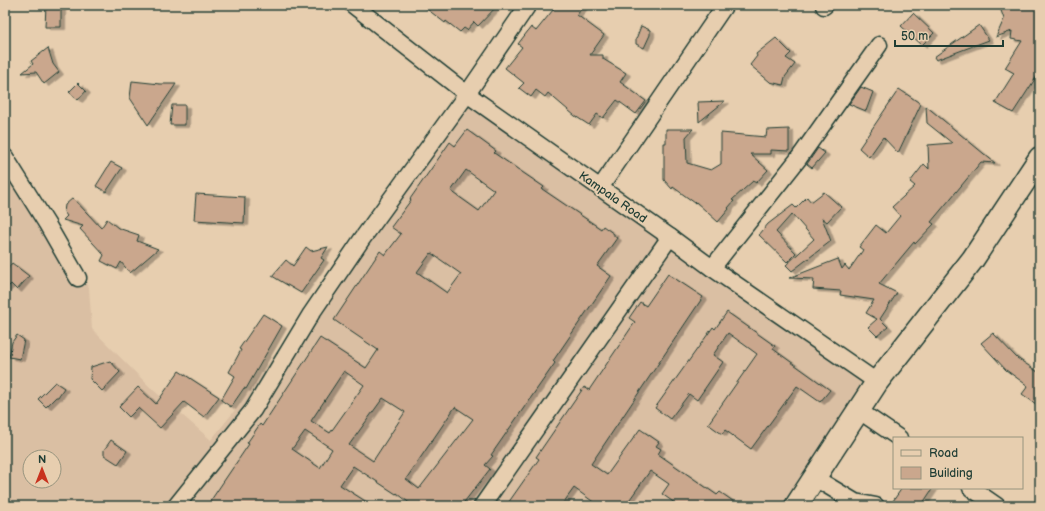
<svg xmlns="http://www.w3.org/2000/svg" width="1045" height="511" viewBox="0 0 1045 511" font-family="'Balsamiq Sans',sans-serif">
	<defs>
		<filter id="shadow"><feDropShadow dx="4.5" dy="2.5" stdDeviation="0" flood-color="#0004"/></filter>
	</defs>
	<rect width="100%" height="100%" fill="#e7ceaf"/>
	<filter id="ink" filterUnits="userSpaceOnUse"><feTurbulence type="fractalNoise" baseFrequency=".025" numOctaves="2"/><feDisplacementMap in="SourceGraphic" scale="8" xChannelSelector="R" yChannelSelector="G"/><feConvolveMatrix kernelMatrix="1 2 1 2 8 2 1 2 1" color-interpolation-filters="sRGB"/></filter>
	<g filter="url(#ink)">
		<!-- built -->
		<path fill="#dabfa3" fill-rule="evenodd" d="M 461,95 L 874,388 L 796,506 L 5,506 L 5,150 L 89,288 L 92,329 L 152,389 L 211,440 L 232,414 ZM 30,457 L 54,457 L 54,481 L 30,481 Z"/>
		<!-- building -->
		<g fill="#caa78d" stroke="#1f3d34" fill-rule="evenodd" filter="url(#shadow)">
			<polygon points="46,5 61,5 61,27 45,27"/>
			<polygon points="422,5 498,5 478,26 474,22 467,30 464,28 460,32 446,21 445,23"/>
			<polygon points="557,5 584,5 577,15 604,35 590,55 603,55 603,59 626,73 620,82 646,101 636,114 617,100 603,118 597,114 589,125 575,116 548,93 545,97 536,90 531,97 519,88 524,83 505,68 522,47 518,44 531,27 536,31"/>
			<polygon points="999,5 1040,5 1040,77 1037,76 1013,113 995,103 1014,73 1005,68 1022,41 1011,39 1012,31 996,37 1004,19"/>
			<polygon points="913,13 934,33 922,45 901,26"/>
			<polygon points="979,25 989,40 936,60 934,57"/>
			<polygon points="641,26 650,30 650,35 644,48 636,44 636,39"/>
			<polygon points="776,38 791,53 786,58 795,64 785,77 783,85 770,82 750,65 757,56 756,54"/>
			<polygon points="48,48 53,64 59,72 44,84 36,72 22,73 33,64 31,61"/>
			<polygon points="132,81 160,84 176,84 148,125 130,98"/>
			<polygon points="78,83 86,91 78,100 69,92"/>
			<polygon points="861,87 873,92 866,111 849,104"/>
			<polygon points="899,89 921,104 898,153 883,137 869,157 859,148"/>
			<polygon points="725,101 699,122 698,102"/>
			<polygon points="172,105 185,105 185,125 170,125"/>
			<polygon points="926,106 995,163 981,162 931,222 934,224 915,244 914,242 879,284 897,293 880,319 888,327 877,336 868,327 877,319 866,313 874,300 840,295 841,291 813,289 814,279 789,278 838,259 842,269 845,265 849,270 863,250 859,247 876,225 886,233 900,216 892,207 915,186 910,182 924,164 929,169 928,145 952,143 927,123"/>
			<polygon points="666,129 693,129 686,137 687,163 711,170 721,164 721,133 766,137 767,130 789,129 789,151 771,150 771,154 750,154 768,170 756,183 753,181 732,200 734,201 728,208 729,209 718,222 696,202 695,203 673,187 672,189 664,180 664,143 666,143"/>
			<path d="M 467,130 L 496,151 L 494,153 L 544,187 L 542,189 L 601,229 L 603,226 L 614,234 L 614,236 L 617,238 L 597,266 L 611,276 L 553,361 L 555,363 L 491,455 L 493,456 L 485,465 L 490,469 L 461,506 L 413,506 L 397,493 L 396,494 L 353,466 L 340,485 L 373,506 L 207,506 L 249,444 L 247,443 L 260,424 L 262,426 L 320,338 L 366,368 L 378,350 L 334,320 L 380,251 L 385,255 L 401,234 L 391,227 L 411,200 L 410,199 L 450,142 L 455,146 ZM 466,170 L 494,190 L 479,211 L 451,191 ZM 431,253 L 461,274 L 447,293 L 417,272 ZM 344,371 L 364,385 L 330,433 L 311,421 ZM 383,398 L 405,412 L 373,461 L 349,445 ZM 455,407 L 473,419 L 419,489 L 406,479 ZM 305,431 L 332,449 L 320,468 L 292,449 Z"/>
			<polygon points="818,148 825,153 812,168 807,164"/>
			<polygon points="111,162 122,168 106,192 96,186"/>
			<polygon points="824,192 841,207 827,222 822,218 831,241 792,271 786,265 814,239 792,214 776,232 796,253 787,262 759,235 768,224 793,205 796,208 807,197 811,202"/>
			<polygon points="196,194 245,197 244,223 194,220"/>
			<polygon points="73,198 101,228 107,219 118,228 139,235 137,241 158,249 130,273 121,262 117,269 101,261 104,255 80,229 83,226 63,220 67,216 64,212 65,205"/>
			<polygon points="306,247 311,251 328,247 321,258 324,260 301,293 272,276 286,260 293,266"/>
			<polygon points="12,263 29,276 17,290 11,284 5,290 5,272"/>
			<polygon points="668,274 703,297 591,464 607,475 640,429 659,442 656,446 661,449 658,454 717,495 720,492 740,506 679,506 662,494 669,484 650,471 625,506 599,506 574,488 561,506 506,506 539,459 536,457 584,387 589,390 635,322 629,318 640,302 646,306"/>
			<polygon points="727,312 775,346 773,349 830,390 820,402 797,386 751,449 725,430 722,434 708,424 757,354 728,333 713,355 723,362 697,400 689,394 670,419 655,408 713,327 715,329"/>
			<polygon points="263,314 282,326 246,389 244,388 231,407 221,400 235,376 229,372 241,350 239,349"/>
			<polygon points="993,333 1017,358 1038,372 1040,369 1040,407 1022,394 1028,386 1006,370 981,343"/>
			<polygon points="17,335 24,340 20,359 9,357 12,342"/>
			<polygon points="110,361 120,372 102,391 90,379 91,367"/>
			<polygon points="179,371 219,397 204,417 184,402 160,428 138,408 129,417 119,407 138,387 156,404"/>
			<polygon points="55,382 64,388 58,397 56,397 46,407 38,399"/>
			<polygon points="111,440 127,451 118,464 104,455 104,450"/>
			<polygon points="902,488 933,488 921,506 900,506 893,501"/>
		</g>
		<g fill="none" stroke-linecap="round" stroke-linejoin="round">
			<defs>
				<g id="street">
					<polyline points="353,5 467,94 670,237 712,268 877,382"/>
					<polyline points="824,6 825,5"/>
					<polyline points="5,157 47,224 78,278"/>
					<polyline points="600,188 725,5"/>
					<polyline points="712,268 799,158 879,45"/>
					<polyline points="858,410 899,438"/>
					<polyline points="815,478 855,502 876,506"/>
					<polyline points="971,488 997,506"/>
					<polyline points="176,506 253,410 311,314 362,239 467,94 528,5"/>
					<polyline points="482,506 670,237"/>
				</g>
				<polyline id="secondary" points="796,506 877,382 973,259 1040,158"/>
			</defs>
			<!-- street casing -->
			<use href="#street" stroke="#1f3d34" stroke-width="19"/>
			<!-- secondary casing -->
			<use href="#secondary" stroke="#1f3d34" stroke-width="25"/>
			<!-- street -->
			<use href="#street" stroke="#e7ceaf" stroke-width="16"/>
			<!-- secondary -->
			<use href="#secondary" stroke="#e7ceaf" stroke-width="22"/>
		</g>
	</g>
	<g text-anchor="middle" stroke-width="4" stroke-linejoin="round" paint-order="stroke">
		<!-- street labels -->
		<g font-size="12" fill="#1f3d34" stroke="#e7ceaf">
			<text transform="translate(613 197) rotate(35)" y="4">Kampala Road</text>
		</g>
	</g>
	<!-- margin -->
	<rect width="1045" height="511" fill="none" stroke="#e7ceaf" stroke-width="20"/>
	<rect x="10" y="10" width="1025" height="491" fill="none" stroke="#1f3d34" stroke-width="1.5" filter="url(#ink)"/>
	<!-- legend -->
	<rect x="893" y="437" width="130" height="52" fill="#e7ceaf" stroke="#97947e"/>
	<rect x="901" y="450" width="20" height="6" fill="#e7ceaf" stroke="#97947e"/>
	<text x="929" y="457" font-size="12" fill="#1f3d34">Road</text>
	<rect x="901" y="467" width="20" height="12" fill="#caa78d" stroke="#97947e"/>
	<text x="929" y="477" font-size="12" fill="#1f3d34">Building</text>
	<!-- north arrow -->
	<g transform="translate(42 469)"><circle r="19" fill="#e7ceaf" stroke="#97947e"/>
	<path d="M0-3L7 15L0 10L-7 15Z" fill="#c8321e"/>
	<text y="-6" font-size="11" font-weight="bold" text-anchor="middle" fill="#1f3d34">N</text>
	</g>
	<!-- scale -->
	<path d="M895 40v6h108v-6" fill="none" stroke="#1f3d34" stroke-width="2"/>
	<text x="901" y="40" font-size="12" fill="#1f3d34" stroke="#e7ceaf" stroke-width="3" paint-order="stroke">50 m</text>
</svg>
